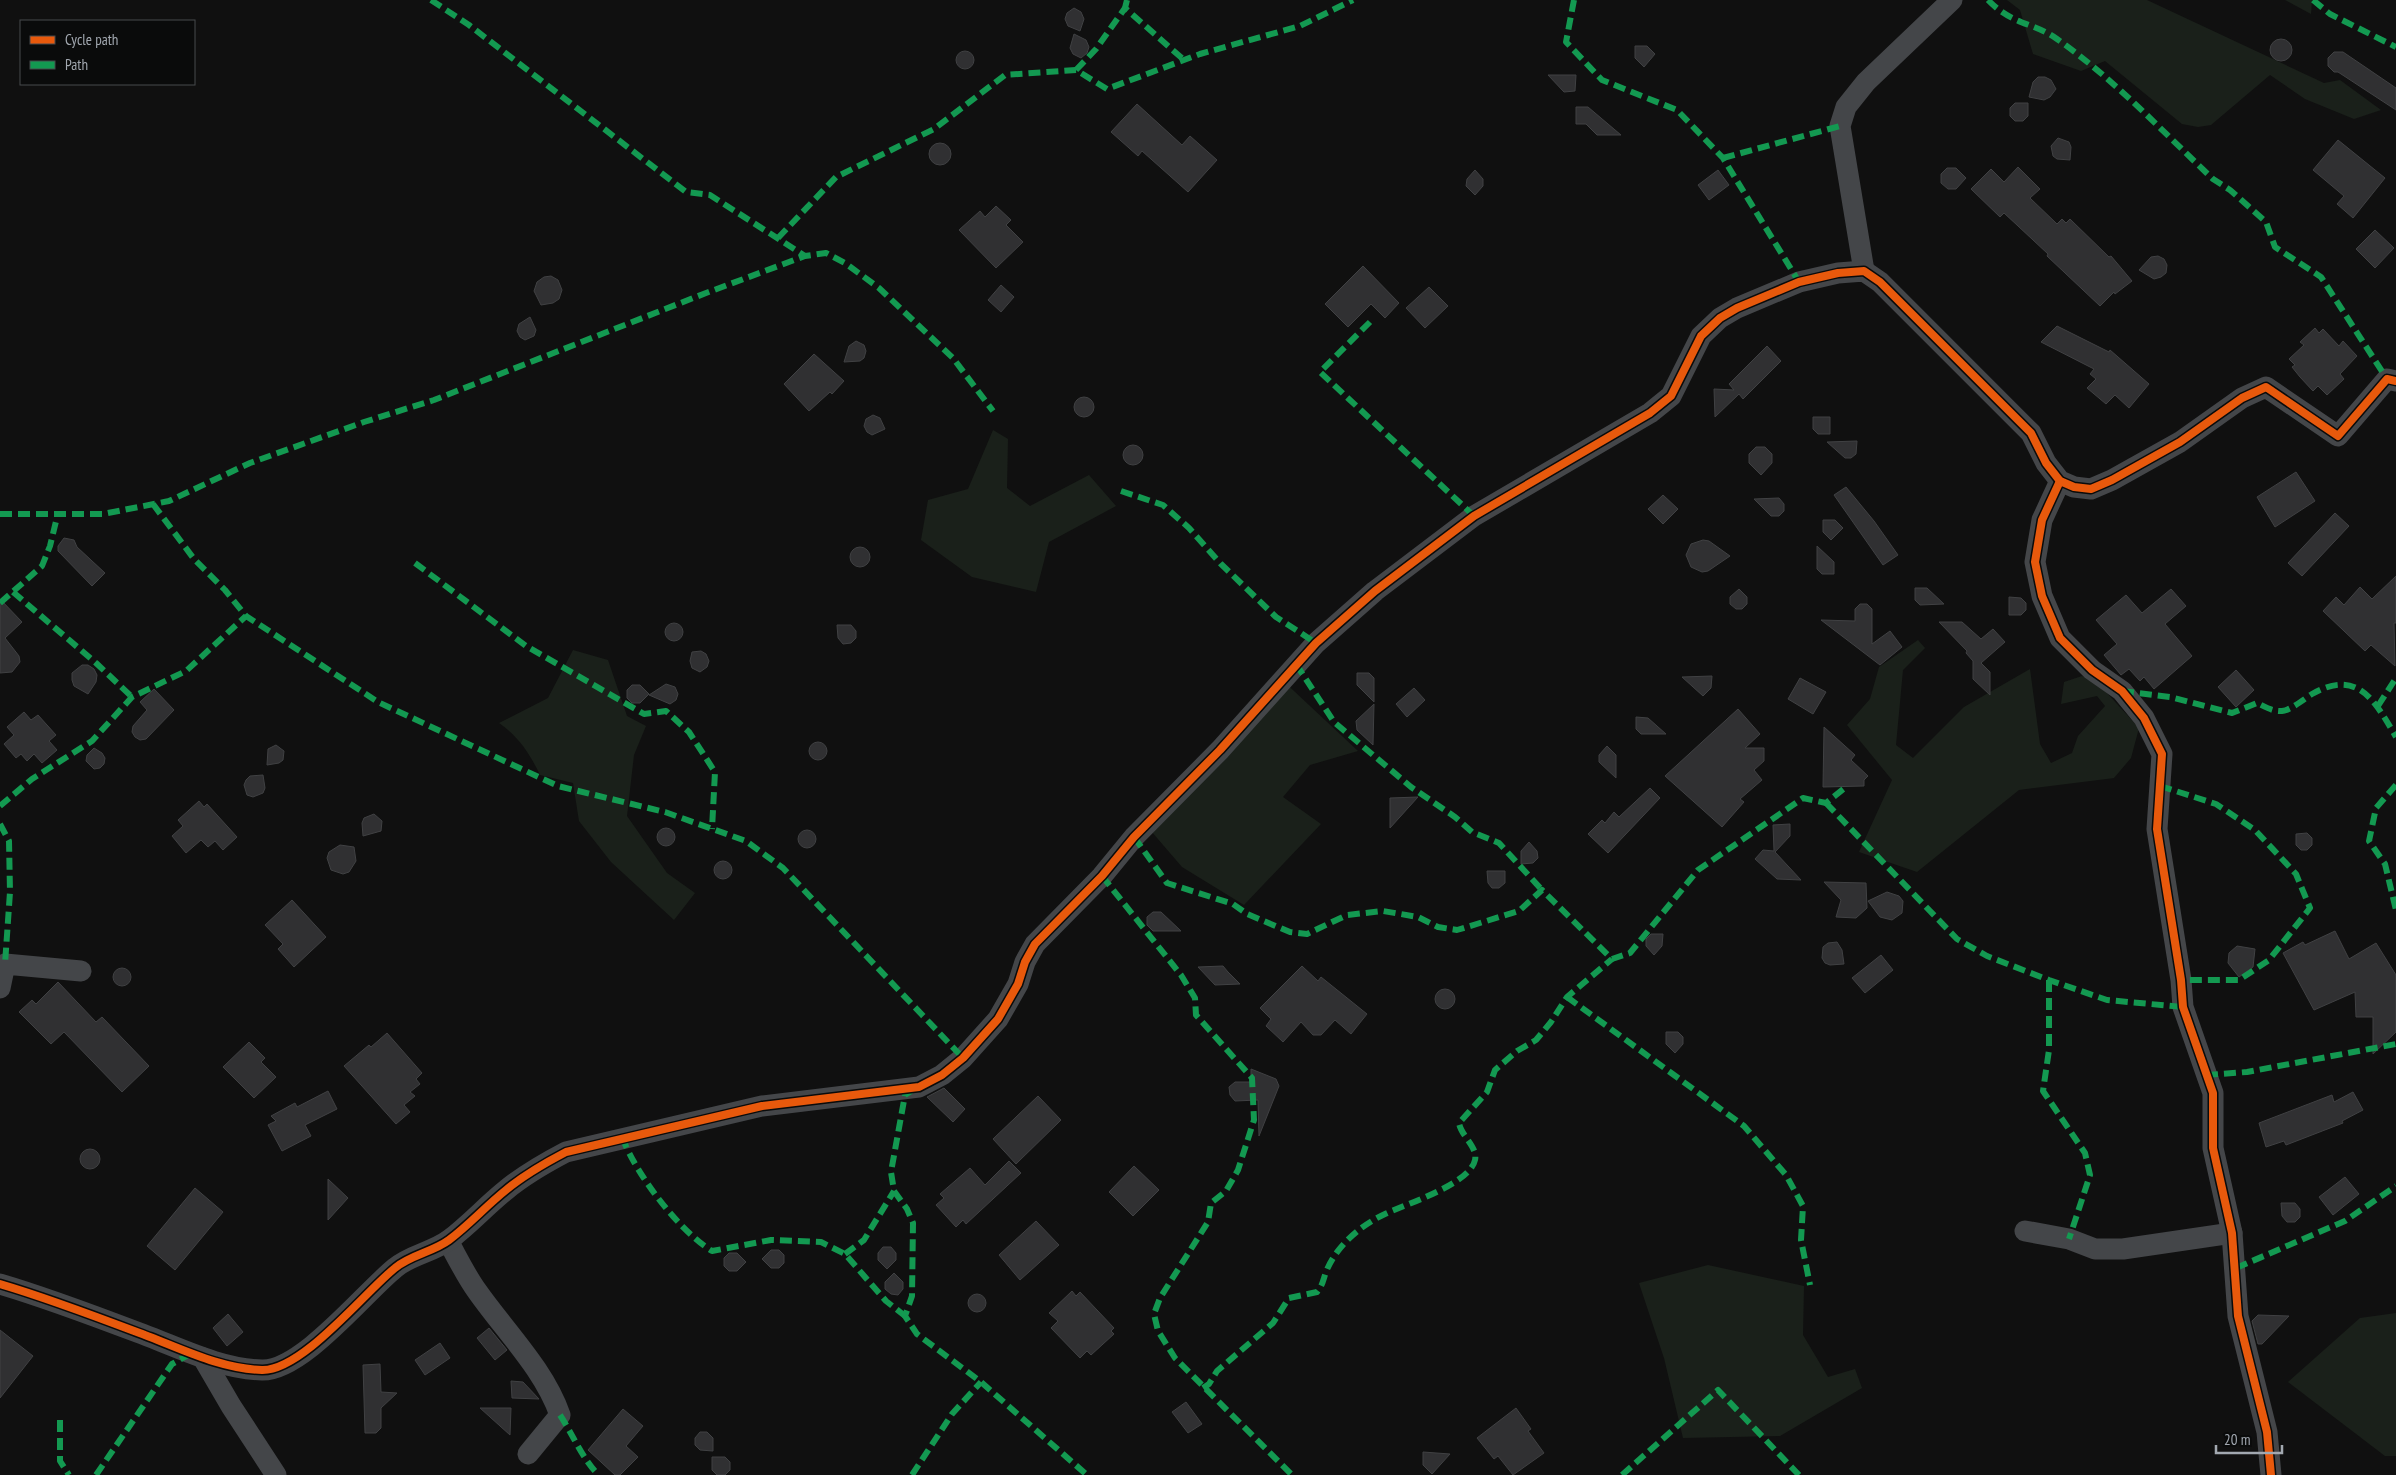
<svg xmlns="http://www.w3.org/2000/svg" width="2396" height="1475" viewBox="0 0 2396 1475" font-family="'PT Sans Narrow',sans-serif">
	<rect width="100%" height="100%" fill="#101010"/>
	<!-- green -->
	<g fill="#1a201a">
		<polygon points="2007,0 2147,0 2324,83 2340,80 2381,110 2354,119 2305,99 2270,75 2211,125 2198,127 2182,124 2105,61 2081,71 2033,54 2020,10"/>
		<polygon points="2285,0 2312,0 2311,14"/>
		<polygon points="993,430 1008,439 1007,488 1030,506 1089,475 1116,506 1049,542 1036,592 972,577 921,540 928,500 968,489"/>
		<polygon points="1918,640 1925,648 1903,670 1896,745 1913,758 1964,707 2030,669 2040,744 2051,763 2072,753 2078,736 2105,706 2097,696 2061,704 2064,682 2082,676 2096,681 2139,728 2131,758 2114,778 2019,790 1917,872 1859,852 1892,780 1847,725 1870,699 1879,667"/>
		<path d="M 573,650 L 608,660 L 627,716 L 646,726 L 634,755 L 627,816 L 667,873 L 695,893 L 674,920 L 611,862 L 579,821 L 573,783 L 540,775 C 530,754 519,737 499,723 L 548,698 Z"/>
		<polygon points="1278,676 1358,751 1310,765 1283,797 1321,824 1244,905 1182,867 1145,824"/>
		<polygon points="1708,1265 1804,1286 1803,1335 1828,1377 1855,1369 1862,1388 1780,1436 1683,1438 1664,1358 1639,1283"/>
		<polygon points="2396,1313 2396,1456 2385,1456 2288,1382 2360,1318"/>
	</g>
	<!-- building -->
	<g fill="#303032" stroke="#404143">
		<polygon points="1074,8 1081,12 1084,19 1080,31 1068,26 1065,19 1067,13"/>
		<polygon points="1074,34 1086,40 1089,47 1087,53 1081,58 1073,54 1070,48"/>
		<circle cx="2281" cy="50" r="11"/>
		<polygon points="1635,46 1647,46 1655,54 1644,67 1635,58"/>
		<circle cx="965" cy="60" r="9"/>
		<polygon points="2334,52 2343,52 2396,88 2396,110 2338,72 2334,72 2328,66 2328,58"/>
		<polygon points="1548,75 1576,75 1575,91 1564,92"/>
		<polygon points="2038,77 2045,77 2051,80 2056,89 2050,97 2044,100 2029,97 2033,82"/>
		<polygon points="2015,103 2028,103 2028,116 2023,121 2015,121 2010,116 2010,108"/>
		<polygon points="1137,104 1182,145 1190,136 1217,160 1188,192 1142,151 1138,156 1111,132"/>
		<polygon points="1576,107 1588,107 1621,135 1597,135 1586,124 1576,124"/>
		<polygon points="2058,138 2069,142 2071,147 2070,160 2057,159 2053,156 2051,146"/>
		<polygon points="2338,140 2385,178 2353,218 2337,204 2344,196 2313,170"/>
		<circle cx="940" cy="154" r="11"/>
		<polygon points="2018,167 2040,189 2030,198 2057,224 2062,219 2066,223 2070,219 2109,257 2111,256 2132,281 2115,294 2114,292 2100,306 2047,256 2048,254 2018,226 2004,213 2000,217 1971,189 1991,169 2004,182"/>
		<polygon points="1947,168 1956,168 1966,178 1956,189 1948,189 1941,183 1941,174"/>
		<polygon points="1475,170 1483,179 1483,186 1475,195 1466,186 1467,179"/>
		<polygon points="1718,170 1729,185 1709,200 1698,185"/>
		<polygon points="996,206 1011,220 1006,225 1023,242 996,268 959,230 980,211 985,217"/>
		<polygon points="2375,230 2394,248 2375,268 2356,249"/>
		<polygon points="2158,256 2164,259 2167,265 2166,273 2161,277 2154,279 2139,270 2151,257"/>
		<polygon points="1363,266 1399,303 1385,318 1371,304 1348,327 1325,304"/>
		<polygon points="551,276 558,280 562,290 559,299 553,303 541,305 534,291 537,282 544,277"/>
		<polygon points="1001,285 1014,297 1001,312 988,300"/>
		<polygon points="1429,287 1448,306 1425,328 1406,308"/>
		<polygon points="530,317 536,330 534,336 525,340 520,337 517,331 519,324"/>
		<polygon points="2057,326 2109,352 2110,350 2149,384 2129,408 2115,395 2106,404 2087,388 2096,379 2090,374 2094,369 2041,342"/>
		<polygon points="2315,328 2319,333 2323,329 2339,346 2343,341 2357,356 2340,374 2344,379 2327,395 2318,386 2313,391 2300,377 2292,367 2295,365 2289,359 2304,345 2300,342"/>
		<polygon points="856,341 864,345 866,351 864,358 860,361 844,362 849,346"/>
		<polygon points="1767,346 1781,361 1743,399 1739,394 1715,417 1714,389 1734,390 1729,384"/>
		<polygon points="814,354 844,381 832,394 830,392 809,411 784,384"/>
		<circle cx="1084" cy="407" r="10"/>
		<polygon points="873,415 880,418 885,429 872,435 867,432 864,426 866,419"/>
		<polygon points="1813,417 1830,417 1830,434 1818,434 1813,429"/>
		<polygon points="1857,441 1856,454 1851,458 1845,458 1827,442"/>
		<circle cx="1133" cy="455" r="10"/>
		<polygon points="1756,447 1765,447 1772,454 1772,463 1761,475 1749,463 1749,454"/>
		<polygon points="2296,472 2315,501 2275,527 2257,497"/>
		<polygon points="1846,487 1874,521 1898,555 1883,565 1834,495"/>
		<polygon points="1663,495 1678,509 1663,524 1648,509"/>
		<polygon points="1779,498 1784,504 1784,511 1779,516 1771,516 1754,499"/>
		<polygon points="2335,513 2349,526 2302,576 2288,563"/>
		<polygon points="1823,520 1835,520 1843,528 1831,540 1823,532"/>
		<polygon points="64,538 74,540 77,547 105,573 92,586 58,551 58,546"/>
		<polygon points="1703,540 1709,541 1730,556 1708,571 1702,572 1691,567 1686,555 1691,544"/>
		<polygon points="1817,546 1834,562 1834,574 1822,574 1817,569"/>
		<circle cx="860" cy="557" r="10"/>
		<polygon points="2396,576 2396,623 2394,623 2395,666 2371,645 2365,651 2323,611 2336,597 2344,605 2360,587 2372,599"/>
		<polygon points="1915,588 1927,588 1944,604 1920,605 1915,600"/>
		<polygon points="1739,589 1747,597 1747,604 1742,609 1736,609 1730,604 1730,597"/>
		<polygon points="2171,589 2186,606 2165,624 2192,656 2154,689 2144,677 2140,681 2129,669 2121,675 2104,655 2117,644 2096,620 2126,595 2142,613"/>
		<polygon points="2009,597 2021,598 2026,603 2026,610 2021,615 2009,615"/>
		<polygon points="0,599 22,622 5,638 19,656 20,662 12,672 0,673"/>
		<polygon points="1860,604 1867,604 1872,609 1872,644 1890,631 1902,647 1880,665 1821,620 1855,621 1855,609"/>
		<polygon points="1939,622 1962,622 1981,639 1993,629 2005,642 1981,663 1990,672 1990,695 1973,679 1973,661 1966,653 1967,651"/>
		<circle cx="674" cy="632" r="9"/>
		<polygon points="837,625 851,625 856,631 856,638 851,643 843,644 838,638"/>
		<polygon points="701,651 706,654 709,661 707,667 700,672 692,668 690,661 692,652"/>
		<polygon points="82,665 88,665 94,669 97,675 96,682 88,694 74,686 72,680 72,673"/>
		<polygon points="2236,670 2254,690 2236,707 2218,687"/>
		<polygon points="1357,673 1369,673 1374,678 1374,702 1357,685"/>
		<polygon points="1712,676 1711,688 1703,696 1682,677"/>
		<polygon points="1800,678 1826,692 1813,714 1788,699"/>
		<polygon points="666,684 675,687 678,694 676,700 670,704 649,695"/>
		<polygon points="632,685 640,685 649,694 640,703 632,703 627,698 627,690"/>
		<polygon points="1414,688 1425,700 1407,717 1396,704"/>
		<polygon points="154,689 174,710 146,739 140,740 135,737 132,732 133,726 147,710 140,702"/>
		<polygon points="1374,704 1373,745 1357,730 1356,721"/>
		<polygon points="1738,709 1760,734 1745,748 1764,748 1764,761 1754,770 1762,780 1740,799 1744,802 1722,827 1665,776"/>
		<polygon points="24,712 31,720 38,715 56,735 49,741 57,750 42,763 34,754 27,761 21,754 16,758 4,744 14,735 7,727"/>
		<polygon points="1636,717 1648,718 1666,734 1641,734 1636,729"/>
		<polygon points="1824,727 1855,755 1851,760 1868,776 1864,780 1864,786 1823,787"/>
		<circle cx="818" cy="751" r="9"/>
		<polygon points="276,745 284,751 283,760 279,763 267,765 268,749"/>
		<polygon points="1607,746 1616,755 1616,778 1599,762 1599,755"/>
		<polygon points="94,748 102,753 105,758 104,764 100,768 94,769 86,761 87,755"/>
		<polygon points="263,775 265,788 263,793 253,797 247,795 244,785 246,780 250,776"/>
		<polygon points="1650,788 1660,798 1608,853 1588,834 1602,820 1605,823 1614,812 1619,817"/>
		<polygon points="1418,797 1390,828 1390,798"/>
		<polygon points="199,801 204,807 207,804 237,837 223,850 215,841 208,847 201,840 186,853 172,836 183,826 178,820"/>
		<polygon points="374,814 382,821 381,831 363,836 362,823 364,818"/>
		<polygon points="1790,824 1790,836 1775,852 1801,880 1777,879 1755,859 1763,850 1774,851 1773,825"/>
		<circle cx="666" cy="837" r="9"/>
		<circle cx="807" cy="839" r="9"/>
		<polygon points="2307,833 2312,838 2312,845 2307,850 2301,850 2296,845 2296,834"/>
		<polygon points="1529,842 1537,851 1538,858 1533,863 1521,864 1521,851"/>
		<polygon points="340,845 354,847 356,861 349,872 343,874 331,870 327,858 329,852"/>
		<circle cx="723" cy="870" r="9"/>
		<polygon points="1487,871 1505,871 1505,883 1499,888 1492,888 1488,883"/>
		<polygon points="1824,882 1866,883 1867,908 1856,918 1836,917 1841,900"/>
		<polygon points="1887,892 1899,896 1903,901 1902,913 1892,920 1880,917 1868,901"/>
		<polygon points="292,900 326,937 294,967 278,949 283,944 265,925"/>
		<polygon points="1153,912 1161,912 1181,931 1153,931 1147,925 1147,917"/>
		<polygon points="2335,931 2349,959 2376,943 2396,975 2396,1032 2373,1054 2373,1017 2356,1017 2355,992 2314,1010 2283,953 2303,942 2305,945"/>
		<polygon points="1651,934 1663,934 1662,946 1654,955 1646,946 1646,939"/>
		<polygon points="1837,942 1842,950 1844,964 1830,965 1825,963 1822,958 1823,947 1828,943"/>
		<polygon points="2237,946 2255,949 2253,967 2239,977 2228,963 2229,953"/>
		<polygon points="1881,955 1893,970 1865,993 1852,978"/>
		<polygon points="1223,966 1228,972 1240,984 1215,985 1198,967"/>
		<polygon points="1302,966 1318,981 1321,977 1367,1014 1351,1034 1335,1020 1321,1035 1313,1035 1301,1022 1283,1042 1266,1026 1271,1019 1260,1008"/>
		<circle cx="122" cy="977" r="9"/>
		<polygon points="58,982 96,1022 102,1017 149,1066 122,1092 64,1032 51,1044 19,1012 32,1000 36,1004"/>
		<circle cx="1445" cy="999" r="10"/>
		<polygon points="1666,1032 1678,1032 1683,1037 1683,1044 1675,1053 1666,1044"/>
		<polygon points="387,1033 422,1073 416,1079 420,1084 410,1092 415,1096 404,1105 410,1112 396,1124 344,1066 369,1045 371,1047"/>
		<polygon points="249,1042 265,1058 261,1062 276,1077 254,1098 223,1067"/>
		<polygon points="1251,1069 1276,1079 1279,1086 1259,1136 1258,1100 1235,1101 1230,1095 1229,1087 1235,1082 1251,1082"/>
		<polygon points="944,1088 965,1109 953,1122 927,1097"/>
		<polygon points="328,1091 337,1109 305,1125 311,1136 282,1151 268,1125 276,1121 271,1116 295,1103 297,1107"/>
		<polygon points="2353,1092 2363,1110 2342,1121 2343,1123 2286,1145 2284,1141 2266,1147 2259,1123 2332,1095 2334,1102"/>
		<polygon points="1038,1096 1061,1120 1016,1164 993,1139"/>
		<circle cx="90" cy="1159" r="10"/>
		<polygon points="1009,1161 1021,1173 966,1224 963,1220 956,1227 936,1205 944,1198 940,1194 970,1168 985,1185"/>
		<polygon points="1134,1166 1159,1190 1133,1216 1109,1192"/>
		<polygon points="2345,1177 2359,1194 2333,1215 2319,1197"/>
		<polygon points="328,1179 348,1198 328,1220"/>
		<polygon points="195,1188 223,1212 175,1270 147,1246"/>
		<polygon points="2281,1203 2295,1203 2300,1209 2300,1217 2295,1222 2287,1222 2282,1216"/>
		<polygon points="1036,1221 1059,1245 1020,1280 999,1255"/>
		<polygon points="883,1247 891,1247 896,1253 896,1260 887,1269 878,1260 878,1253"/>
		<polygon points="771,1250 779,1250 784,1255 784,1263 779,1268 771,1268 762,1259"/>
		<polygon points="729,1253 737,1253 746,1262 737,1271 729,1271 724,1266 724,1258"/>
		<polygon points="894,1273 903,1282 903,1289 898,1295 891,1294 885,1289 885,1282"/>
		<polygon points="1072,1291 1076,1296 1080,1292 1114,1328 1111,1331 1114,1334 1091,1355 1087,1351 1080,1358 1051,1328 1058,1321 1049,1313"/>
		<circle cx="977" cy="1303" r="9"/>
		<polygon points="228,1314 243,1332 227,1346 213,1328"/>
		<polygon points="2258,1315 2289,1316 2262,1344 2258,1344 2252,1321"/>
		<polygon points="489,1328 507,1350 495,1360 477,1338"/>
		<polygon points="0,1330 33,1356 0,1398"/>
		<polygon points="440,1343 450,1358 425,1375 415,1360"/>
		<polygon points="380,1364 381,1392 397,1393 381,1408 381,1428 376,1433 365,1433 363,1365"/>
		<polygon points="511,1381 523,1382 539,1399 512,1398"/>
		<polygon points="1186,1402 1202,1424 1188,1433 1172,1412"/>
		<polygon points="480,1408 511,1408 510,1435"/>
		<polygon points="1516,1408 1531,1429 1528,1431 1544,1453 1513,1475 1498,1456 1494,1459 1477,1438"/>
		<polygon points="623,1409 643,1426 626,1446 638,1457 620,1475 615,1475 588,1450"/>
		<polygon points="700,1432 707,1432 713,1438 713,1451 700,1450 695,1445 695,1438"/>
		<polygon points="1423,1452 1450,1454 1432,1474 1423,1465"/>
		<polygon points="712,1457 725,1457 730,1462 730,1470 725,1475 717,1475 712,1470"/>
	</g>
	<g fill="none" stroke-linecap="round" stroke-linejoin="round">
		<!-- minor -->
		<g stroke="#444649" stroke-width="21">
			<polyline points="1864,271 1840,126 1846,107 1866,82 1952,0"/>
			<polyline points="2060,481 2042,520 2035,562 2042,596 2060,638 2092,670 2122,691 2144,718 2162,754 2157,829 2181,980 2183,1007 2213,1093 2213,1148 2232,1233 2238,1316 2267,1432 2271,1475"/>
			<polyline points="0,988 5,964 81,971"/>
			<polyline points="2025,1231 2069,1239 2095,1249 2123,1249 2232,1233"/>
			<path d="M 448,1241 C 457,1257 466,1276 477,1291 C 505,1331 544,1369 560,1415 L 528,1454"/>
			<path d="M 0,1284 C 51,1299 100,1318 150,1337 C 186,1351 223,1369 262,1370 C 302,1371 364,1293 395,1268 C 410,1255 433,1252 449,1240 C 469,1225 486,1206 506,1190 C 524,1175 545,1163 566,1152 L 762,1106 L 919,1087 L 942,1075 L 963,1058 L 998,1019 L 1018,984 L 1025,962 L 1035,944 L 1102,876 L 1134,837 L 1220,750 L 1316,643 L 1375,591 L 1474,516 L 1650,413 L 1671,396 L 1701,336 L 1720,318 L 1737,308 L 1799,282 L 1838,273 L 1864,271 L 1880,282 L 2031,433 L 2046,463 L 2060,481 L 2074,487 L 2091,489 L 2112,480 L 2180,442 L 2242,398 L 2266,387 L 2338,436 L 2387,379 L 2396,381"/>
			<polyline points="203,1358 231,1406 276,1475"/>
		</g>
		<!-- quiet -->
		<g stroke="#139951" stroke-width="6" stroke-dasharray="12 6" stroke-linecap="butt">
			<polyline points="431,0 469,25 686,192 710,195 805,256"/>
			<polyline points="1127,0 1125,8 1184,60"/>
			<polyline points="1574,0 1566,42 1602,80 1677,110 1723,158 1799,282"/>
			<path d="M 1988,0 C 2012,25 2033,22 2057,39 C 2114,79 2162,131 2213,179 L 2230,190 L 2266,222 L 2275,247 L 2321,277 L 2387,379"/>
			<polyline points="2313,0 2330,14 2396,47"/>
			<polyline points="1076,70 1096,49 1125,8"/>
			<polyline points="1723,158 1840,126"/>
			<polyline points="778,238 836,177 934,129 1005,75 1076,70 1107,89 1200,54 1300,26 1353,0"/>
			<polyline points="1370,322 1320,372 1474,516"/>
			<polyline points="1121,491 1163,505 1189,528 1221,564 1276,617 1316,643"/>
			<polyline points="153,504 194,559 225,590 246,616 378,702 558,786 665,812 746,841 783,868 963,1058"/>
			<polyline points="0,514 103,514 169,501 250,463 364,422 434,400 706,293 805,256 826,253 845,263 879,288 953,358 993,411"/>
			<polyline points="415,563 526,646 644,714 666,711 689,732 715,772 712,829"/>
			<polyline points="13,592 96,663 132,697"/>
			<polyline points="0,603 42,566 50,546 58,513"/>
			<polyline points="1296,664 1334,722 1411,787 1455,817 1472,832 1499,843 1542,890"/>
			<path d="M 2122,691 L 2170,697 L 2232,713 L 2257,703 C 2264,706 2273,712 2282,711 C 2291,710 2304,699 2312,694 C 2358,668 2375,701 2396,737"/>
			<polyline points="2378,706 2396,678"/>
			<polyline points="2396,785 2376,808 2369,841 2385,864 2396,910"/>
			<polyline points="2160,786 2216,804 2255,830 2296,874 2310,908 2269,960 2239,980 2181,980"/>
			<polyline points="1826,803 1957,939 1987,956 2049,980 2107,1000 2183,1007"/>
			<polyline points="0,806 32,779 92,741 132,697 186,671 246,616"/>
			<polyline points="0,824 9,841 10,892 5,964"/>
			<polyline points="1134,837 1167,883 1233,904 1247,914 1290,932 1307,934 1347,915 1383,911 1418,917 1438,927 1457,930 1519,911 1542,890 1612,959 1630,953 1698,870 1803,798 1826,803 1847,786"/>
			<polyline points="1102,876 1181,975 1195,998 1196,1015 1252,1078 1254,1120 1238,1170 1226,1191 1211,1203 1208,1222 1160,1298 1154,1314 1158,1331 1175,1358 1292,1475"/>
			<polyline points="2049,980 2049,1050 2043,1091 2085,1153 2090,1175 2069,1239"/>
			<polyline points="1567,997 1744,1126 1786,1175 1803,1206 1801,1240 1810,1285"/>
			<polyline points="2206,1075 2247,1072 2396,1044"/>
			<polyline points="914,1089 905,1095 891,1172 894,1191 907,1209 913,1223 912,1296 905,1316 917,1334 981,1382 1087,1475"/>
			<path d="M 622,1137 C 636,1174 678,1230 712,1251 L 771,1240 L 821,1242 L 845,1254 L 886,1301 L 905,1316"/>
			<polyline points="845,1254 864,1240 894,1191"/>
			<polyline points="2236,1268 2345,1221 2396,1186"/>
			<path d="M 1203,1388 L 1209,1384 L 1217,1371 L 1273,1323 L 1289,1298 L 1317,1292 C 1323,1285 1323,1280 1326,1272 C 1336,1246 1361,1225 1385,1214 C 1406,1204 1470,1184 1475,1160 C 1478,1147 1461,1136 1459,1123 L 1487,1092 L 1495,1070 L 1517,1051 L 1536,1040 L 1551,1022 L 1567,997 L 1612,959"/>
			<path d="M 560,1415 C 572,1433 584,1462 599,1475"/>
			<polyline points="60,1420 60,1461 69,1475"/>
			<polyline points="96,1475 172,1364 192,1353"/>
			<polyline points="912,1475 952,1414 981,1382"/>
			<polyline points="1622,1475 1718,1390 1799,1475"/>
		</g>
		<defs>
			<g id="cycleway">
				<polyline points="2060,481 2042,520 2035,562 2042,596 2060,638 2092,670 2122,691 2144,718 2162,754 2157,829 2181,980 2183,1007 2213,1093 2213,1148 2232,1233 2238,1316 2267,1432 2271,1475"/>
				<path d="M 0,1284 C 51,1299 100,1318 150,1337 C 186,1351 223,1369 262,1370 C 302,1371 364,1293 395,1268 C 410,1255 433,1252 449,1240 C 469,1225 486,1206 506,1190 C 524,1175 545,1163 566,1152 L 762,1106 L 919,1087 L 942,1075 L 963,1058 L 998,1019 L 1018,984 L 1025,962 L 1035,944 L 1102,876 L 1134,837 L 1220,750 L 1316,643 L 1375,591 L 1474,516 L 1650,413 L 1671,396 L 1701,336 L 1720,318 L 1737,308 L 1799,282 L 1838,273 L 1864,271 L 1880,282 L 2031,433 L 2046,463 L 2060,481 L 2074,487 L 2091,489 L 2112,480 L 2180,442 L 2242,398 L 2266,387 L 2338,436 L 2387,379 L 2396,381"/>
			</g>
		</defs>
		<!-- cycleway casing -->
		<use href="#cycleway" stroke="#0a0b0b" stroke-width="11"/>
		<!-- cycleway -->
		<use href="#cycleway" stroke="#e8590c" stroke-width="8"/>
	</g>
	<!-- legend -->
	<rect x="20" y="20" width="175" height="65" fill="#0a0b0b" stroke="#474a4d"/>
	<rect x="30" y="36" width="25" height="8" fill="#e8590c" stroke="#474a4d"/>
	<text x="65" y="45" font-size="15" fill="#a2a8b0">Cycle path</text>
	<rect x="30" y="61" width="25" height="8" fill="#139951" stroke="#474a4d"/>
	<text x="65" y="70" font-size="15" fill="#a2a8b0">Path</text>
	<!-- scale -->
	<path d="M2216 1445v8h66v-8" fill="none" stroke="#a2a8b0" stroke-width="2.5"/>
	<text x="2224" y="1445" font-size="15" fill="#a2a8b0" stroke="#0a0b0b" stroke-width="4" paint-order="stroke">20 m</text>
</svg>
